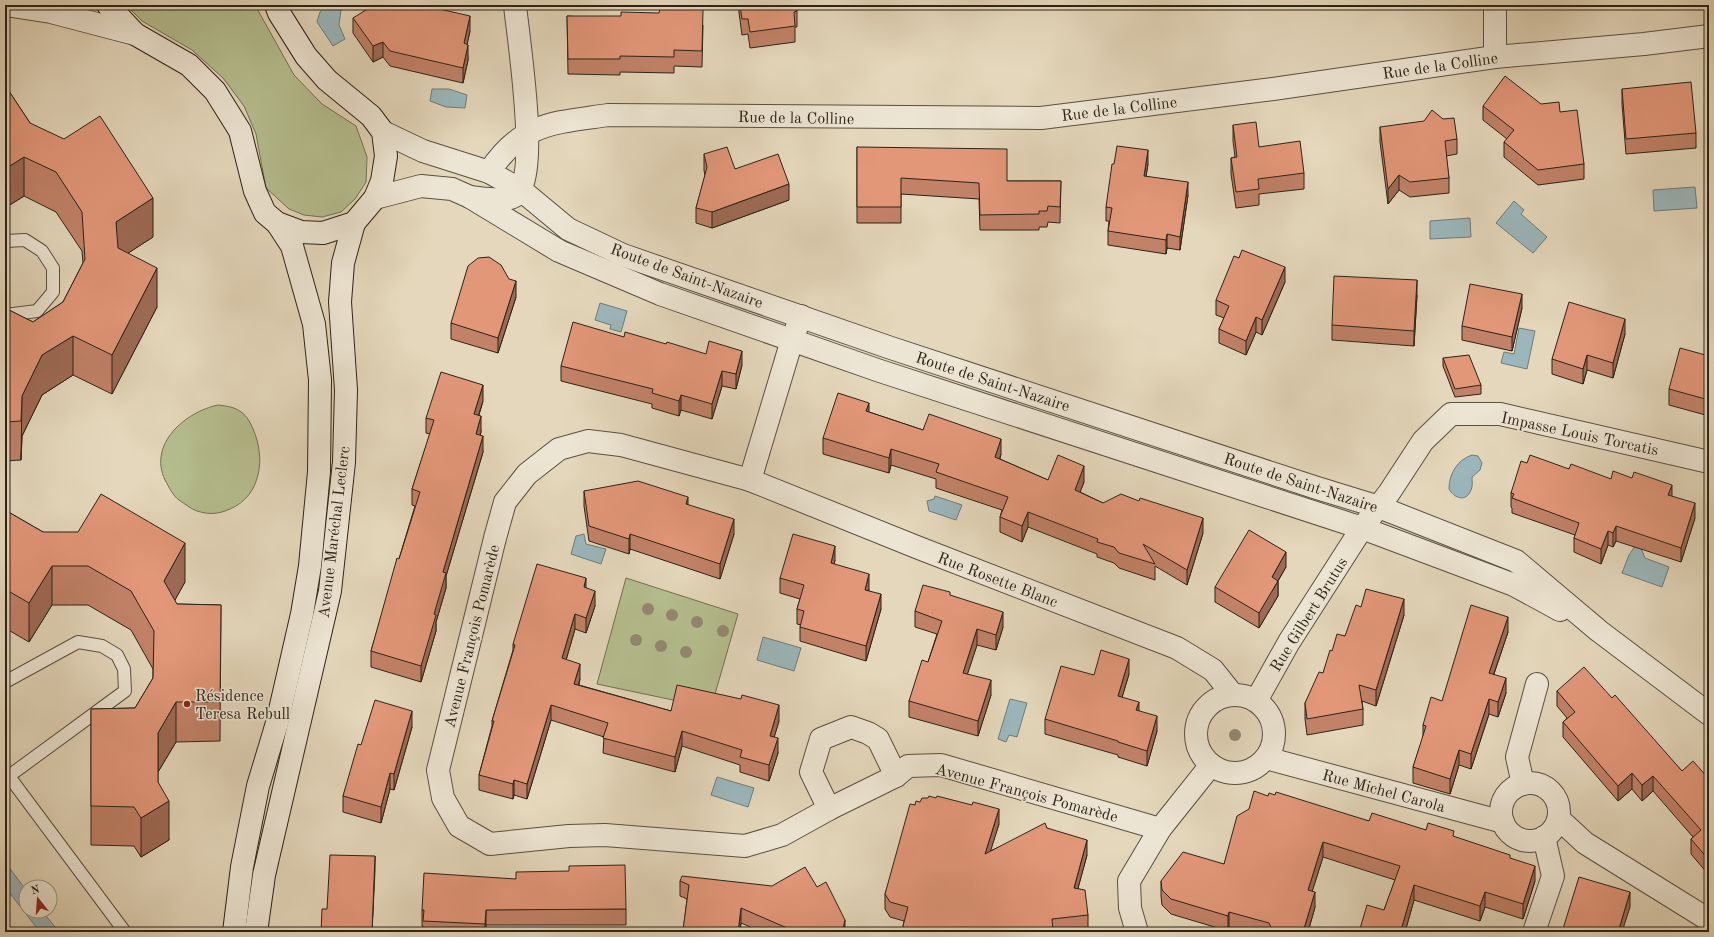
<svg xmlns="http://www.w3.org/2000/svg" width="1714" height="937" viewBox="0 0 1714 937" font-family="'Old Standard TT',serif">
	<rect width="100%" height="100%" fill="#e4d7bb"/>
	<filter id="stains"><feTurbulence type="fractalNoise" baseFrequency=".005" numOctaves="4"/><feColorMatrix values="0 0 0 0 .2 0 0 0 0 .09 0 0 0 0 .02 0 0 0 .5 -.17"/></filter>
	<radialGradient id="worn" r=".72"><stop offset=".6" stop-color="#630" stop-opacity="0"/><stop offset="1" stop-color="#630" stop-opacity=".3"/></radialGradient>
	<!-- green -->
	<g fill="#b5be8f" stroke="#707053">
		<polygon points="126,5 255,5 294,75 322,104 356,126 367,157 366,182 355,199 341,212 322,217 304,215 289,209 266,188 256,134 244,106 223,78 192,50 142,21"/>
		<path d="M 218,405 C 226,406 235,407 241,412 C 247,416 250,422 253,429 C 266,458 261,496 230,509 C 219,514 209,515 197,511 C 191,509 185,504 179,500 C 173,496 169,487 165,480 C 148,444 185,412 218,405 Z"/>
		<polygon points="626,578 738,614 711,708 597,684"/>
	</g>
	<!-- water -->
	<g fill="#9bb7bc" stroke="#6f7c7a">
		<polygon points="324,8 341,10 339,25 345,39 333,46 317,22 320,12"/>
		<polygon points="432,89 449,89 467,95 465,108 446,107 430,101"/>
		<polygon points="1695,187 1697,208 1654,211 1653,190"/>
		<polygon points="1514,201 1524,210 1521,214 1547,237 1533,253 1496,223"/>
		<polygon points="1470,218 1471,237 1430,239 1430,221"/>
		<polygon points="600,303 627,311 621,332 610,329 611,325 595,320"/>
		<polygon points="1519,328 1535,331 1527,369 1501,363 1504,352 1514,354"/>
		<path d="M 1472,455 L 1478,456 L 1482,463 L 1480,470 L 1472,477 C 1472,481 1473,486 1471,490 C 1466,503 1454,498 1449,489 C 1449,474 1457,460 1472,455 Z"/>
		<polygon points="935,496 962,505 956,520 929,511 927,501 934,499"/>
		<polygon points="584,534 586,544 606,549 601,564 571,554 576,536"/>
		<polygon points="1635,546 1641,548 1645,558 1669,567 1662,587 1622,573 1629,555"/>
		<polygon points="763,637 801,648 794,671 757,660"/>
		<polygon points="1010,699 1027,703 1017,737 1009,735 1006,742 998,739"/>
		<polygon points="717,777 754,788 748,807 711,795"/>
		<polygon points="5,862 26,890 26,911 42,911 59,932 40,932 5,887"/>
	</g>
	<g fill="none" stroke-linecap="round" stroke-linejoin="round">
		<defs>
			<g id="service">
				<polyline points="5,241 25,240 42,251 53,268 53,292 37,311 5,315"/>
				<polyline points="5,682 78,642 102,646 117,655 124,669 125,691 9,776"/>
				<polyline points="5,771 125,932"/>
			</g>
			<g id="minor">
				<polyline points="1495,5 1495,57"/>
				<path d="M 489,172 C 522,122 554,123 608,115 L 1041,118 L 1273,89 L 1495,57 L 1644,44 L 1709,36"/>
				<path d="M 470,197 C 482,198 504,203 515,196 C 541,177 518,38 515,5"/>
				<polyline points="750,480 792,340 801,316"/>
				<circle cx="1235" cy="734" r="39"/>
				<polyline points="1256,701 1289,642 1362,528 1389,493 1423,441 1451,414 1500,414 1709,462"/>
				<polyline points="1266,758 1503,822"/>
				<circle cx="1530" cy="812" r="29"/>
				<polyline points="1523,784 1517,757 1537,684"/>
				<polyline points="829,809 811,772 821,739 851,727 868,733 878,739 896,776"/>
				<polyline points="1559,819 1585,843 1709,920"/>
				<polyline points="1160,829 941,765 908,766 896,776 829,809 782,835 745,846 605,835 569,836 490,844 459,826 443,798 438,770 495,538 505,502 527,474 559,449 588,441 621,445 750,480 919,548 1177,648 1213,670 1233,695"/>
				<polyline points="1137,932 1130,908 1129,881 1160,829 1211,765"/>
				<polyline points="1534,932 1553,876 1544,837"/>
			</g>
			<g id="tertiary">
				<polyline points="5,5 51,12 135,34"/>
				<polyline points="383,132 423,151 489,172 521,190 568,229 623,255 891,348 1317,488 1379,507 1516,561 1599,631 1709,714"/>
				<polyline points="375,198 421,186 452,189 470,197 559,251 660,294 880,371 1362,528 1514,585 1560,610"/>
			</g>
			<g id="secondary">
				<polyline points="108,5 135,34 189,65 215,91 240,131 255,191 265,213 277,223 301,232 323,233 354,223 375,198 382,181 386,156 383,132 371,116 327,80 306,56 279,13 276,5"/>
				<polyline points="234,932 242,867 258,786 277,723 302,614 310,566 319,472 320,380 314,324 292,246 277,223"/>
				<polyline points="256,932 264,875 330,591 344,462 346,390 340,302 343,263 354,223"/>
			</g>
		</defs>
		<!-- service casing -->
		<use href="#service" stroke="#5a5040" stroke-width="14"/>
		<!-- minor casing -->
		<use href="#minor" stroke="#5a5040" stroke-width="24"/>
		<!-- tertiary casing -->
		<use href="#tertiary" stroke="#5a5040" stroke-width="24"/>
		<!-- secondary casing -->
		<use href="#secondary" stroke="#2c2317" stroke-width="24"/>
		<!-- service -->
		<use href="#service" stroke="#ede5d3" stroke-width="12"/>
		<!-- minor -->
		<use href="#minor" stroke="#ede5d3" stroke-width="22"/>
		<!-- tertiary -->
		<use href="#tertiary" stroke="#ede5d3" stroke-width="22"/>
		<!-- secondary -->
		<use href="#secondary" stroke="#ede5d3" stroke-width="22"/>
	</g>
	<!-- trees -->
	<g fill="#928971">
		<circle cx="648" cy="609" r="6"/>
		<circle cx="672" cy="615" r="6"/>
		<circle cx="697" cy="622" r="6"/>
		<circle cx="723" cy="631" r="6"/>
		<circle cx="636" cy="640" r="6"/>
		<circle cx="661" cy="646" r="6"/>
		<circle cx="686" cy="652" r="6"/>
		<circle cx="1235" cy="735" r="6"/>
	</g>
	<!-- wall -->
	<g fill="#c28268" stroke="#2c2317">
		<polygon points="738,5 796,5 797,11 797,27 795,27 795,42 750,48 748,34 742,35"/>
		<polygon points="1544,5 1567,5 1544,8"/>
		<polygon points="567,16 703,25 702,67 674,66 674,73 620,72 620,75 568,74"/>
		<polygon points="353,18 470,31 467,44 468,60 463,83 390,66 383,57 373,62 353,33"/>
		<polygon points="5,85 30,123 153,237 128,253 157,307 112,394 73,375 42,395 22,436 21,460 5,461 5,308 33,322 63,302 83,263 82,251 56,212 24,196 5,208"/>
		<polygon points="1622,89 1696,133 1696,148 1626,154 1622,104"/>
		<polygon points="1541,104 1584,164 1584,179 1538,185 1504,157 1504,142 1507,139 1483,120 1483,106"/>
		<polygon points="1233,125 1259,147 1304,173 1304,189 1259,194 1259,205 1236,208 1231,174 1231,158 1235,157 1233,141"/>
		<polygon points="1380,127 1457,139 1457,154 1446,156 1449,178 1449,193 1410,197 1399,190 1388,204 1380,142"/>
		<polygon points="857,147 1007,181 1061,181 1060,223 1048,222 1047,227 1039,227 1039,230 980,230 979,199 901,194 901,223 857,223"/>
		<polygon points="704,154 735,169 789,200 712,228 696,223 696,208 705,176 704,170"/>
		<polygon points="1148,164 1146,176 1188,195 1180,250 1167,248 1166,254 1108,245 1108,231 1109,221 1106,221 1106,207"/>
		<polygon points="1285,282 1262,335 1256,332 1246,355 1219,343 1219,329 1224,318 1216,315 1216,300"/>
		<polygon points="1417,295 1414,346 1332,340 1332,325"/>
		<polygon points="516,297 498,353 451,339 451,323"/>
		<polygon points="1522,308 1512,351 1462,340 1462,326"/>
		<polygon points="1625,334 1613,378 1587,370 1583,384 1552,374 1552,359"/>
		<polygon points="666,344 742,365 736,389 722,386 712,419 681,410 679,416 652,408 652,404 561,381 561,366"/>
		<polygon points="1709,356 1709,416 1669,405 1669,389"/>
		<polygon points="1443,358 1481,385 1481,394 1455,397 1443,366"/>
		<polygon points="483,401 479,415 481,432 480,435 483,452 446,576 446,588 436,622 436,631 421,682 371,667 371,651 415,506 412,505 412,489 430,434 426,433 426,418"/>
		<polygon points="869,412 923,430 1001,454 1000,459 1048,480 1084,482 1080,492 1103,503 1203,533 1187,585 1155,566 1155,580 1119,568 1114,563 1097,557 1097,554 1028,527 1022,542 1000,532 1000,517 1002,510 936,488 936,479 891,465 889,473 823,454 823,438"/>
		<polygon points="1527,463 1569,469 1611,479 1672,496 1695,518 1681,562 1616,541 1613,547 1608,545 1601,564 1574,552 1574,538 1575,535 1512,513 1512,508 1511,507 1511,493"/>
		<polygon points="584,491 688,505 734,534 720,579 630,549 629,554 589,541 584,506"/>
		<polygon points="5,510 43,532 185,582 174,601 177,604 221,605 220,741 176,742 158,772 158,782 169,840 141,857 134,846 91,845 91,709 135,708 153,678 153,669 131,630 88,605 52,605 29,642 5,628"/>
		<polygon points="835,560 834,564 869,589 869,591 881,609 866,661 800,641 800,627 801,625 797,624 797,609 800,599 780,593 780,578"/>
		<polygon points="1286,567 1278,581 1278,596 1259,628 1215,602 1215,587"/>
		<polygon points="586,588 595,606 586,633 575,629 566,660 580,679 579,685 671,711 779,721 774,737 778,753 769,781 740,772 740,765 682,746 675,772 603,753 604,737 551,720 527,799 514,795 513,799 479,790 479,775 492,726 492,721 513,650 513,644"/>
		<polygon points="1709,593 1709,615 1707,614 1707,598"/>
		<polygon points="950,596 1003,627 996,650 977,645 967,674 991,695 978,736 909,717 909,701 928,662 937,634 915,627 915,611"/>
		<polygon points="1361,607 1404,615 1376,706 1362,701 1363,709 1363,725 1307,735 1305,719 1305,703 1323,673 1332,651 1345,636"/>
		<polygon points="1508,632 1494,674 1506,693 1498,717 1489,714 1471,769 1459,765 1450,794 1413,783 1413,767 1423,738 1423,725 1442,701"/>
		<polygon points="1129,674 1122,697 1139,711 1157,731 1147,766 1118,757 1118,755 1045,734 1045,719 1094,675"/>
		<polygon points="1557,691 1612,698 1682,771 1709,779 1708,874 1691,854 1691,839 1693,837 1653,791 1642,801 1632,789 1618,801 1563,737 1563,722 1567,718 1557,706"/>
		<polygon points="412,727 394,790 390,789 381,823 343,812 343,796 361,745"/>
		<polygon points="1268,796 1369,821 1426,830 1454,837 1510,858 1535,881 1523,919 1485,907 1480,921 1414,900 1405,932 1359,932 1384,910 1395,880 1323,857 1312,891 1315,907 1308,932 1245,932 1229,927 1228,931 1171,914 1162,905 1161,896 1161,881 1224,864 1249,809"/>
		<polygon points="915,805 999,824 990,851 1047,828 1087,855 1078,888 1088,915 1088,930 1070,932 903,932 903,926 904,921 890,917 885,909 885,894"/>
		<polygon points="680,881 845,932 762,932 741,923 740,932 683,932 687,899 680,896"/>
		<polygon points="626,909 626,925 486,925 486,932 423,932 423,926 422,926 422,910"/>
	</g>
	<!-- shaded-wall -->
	<g fill="#9e6a55" stroke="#2c2317">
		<polygon points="470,16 470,31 464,59 464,43"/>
		<polygon points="383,42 383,57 373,62 373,46"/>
		<polygon points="468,45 468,60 463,83 463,68"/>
		<polygon points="1148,150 1148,164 1144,189 1144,176"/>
		<polygon points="24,157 24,196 5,208 5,169"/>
		<polygon points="1399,175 1399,190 1388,204 1388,189"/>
		<polygon points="1188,182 1188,195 1180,250 1180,237"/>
		<polygon points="789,184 789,200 712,228 712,212"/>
		<polygon points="153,198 153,237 116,261 116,222"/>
		<polygon points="1167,234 1167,248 1166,254 1166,240"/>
		<polygon points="1285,267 1285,282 1262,335 1262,320"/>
		<polygon points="157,268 157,307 112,394 112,355"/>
		<polygon points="1417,280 1417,295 1414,346 1414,331"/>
		<polygon points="516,281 516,297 498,353 498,338"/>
		<polygon points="1522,294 1522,308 1512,351 1512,337"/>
		<polygon points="1256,317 1256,332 1246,355 1246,341"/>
		<polygon points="1625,319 1625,334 1613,378 1613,363"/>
		<polygon points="73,336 73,375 42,395 22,436 21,460 22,396 42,355"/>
		<polygon points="742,351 742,365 736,389 736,374"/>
		<polygon points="1587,355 1587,370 1583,384 1583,369"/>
		<polygon points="722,371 722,386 712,419 712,404"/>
		<polygon points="483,385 483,401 474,429 474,414"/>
		<polygon points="681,395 681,410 679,416 679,401"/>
		<polygon points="869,403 869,418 866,411"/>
		<polygon points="481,416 481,432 476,449 476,434"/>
		<polygon points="483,436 483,452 446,576 446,588 436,622 436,631 421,682 421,666 443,572"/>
		<polygon points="1001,439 1001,454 995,472 995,457"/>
		<polygon points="891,449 891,465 889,473 889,458"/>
		<polygon points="1084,466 1084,482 1075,505 1075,490"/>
		<polygon points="1672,485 1672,499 1668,495"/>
		<polygon points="688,497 688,512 686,504"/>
		<polygon points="1695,503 1695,518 1681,562 1681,548"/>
		<polygon points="1028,512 1028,527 1022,542 1022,526"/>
		<polygon points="1203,518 1203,533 1187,585 1187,570"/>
		<polygon points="734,519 734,534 720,579 720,564"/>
		<polygon points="1616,526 1616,541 1613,547 1613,533"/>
		<polygon points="1608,531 1608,545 1601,564 1601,549"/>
		<polygon points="630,534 630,549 629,554 629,539"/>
		<polygon points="185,543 185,582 164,620 164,581"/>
		<polygon points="835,546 835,560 831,578 831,563"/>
		<polygon points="1286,552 1286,567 1272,591 1278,581 1278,596 1259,628 1259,613 1272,577"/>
		<polygon points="52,566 52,605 29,642 29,603"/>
		<polygon points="869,574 869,589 865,604 865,590"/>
		<polygon points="586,578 586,593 584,587"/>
		<polygon points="595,591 595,606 586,633 586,618"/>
		<polygon points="881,594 881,609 866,661 866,646"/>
		<polygon points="1404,599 1404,615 1376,706 1376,690"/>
		<polygon points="1003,612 1003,627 996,650 996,635"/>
		<polygon points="575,614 575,629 562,674 562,658"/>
		<polygon points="1508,617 1508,632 1489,688 1489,673"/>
		<polygon points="977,629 977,645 963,688 963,673"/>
		<polygon points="1129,659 1129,674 1118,711 1118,696"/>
		<polygon points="580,664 580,679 574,699 574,684"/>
		<polygon points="1506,678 1506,693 1498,717 1498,702"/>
		<polygon points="991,680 991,695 978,736 978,721"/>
		<polygon points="1489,699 1489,714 1471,769 1471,754"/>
		<polygon points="176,702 176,742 158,772 158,733"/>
		<polygon points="1139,702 1139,717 1136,710"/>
		<polygon points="551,705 551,720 527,799 527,784"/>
		<polygon points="779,705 779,721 770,751 770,736"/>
		<polygon points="412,711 412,727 394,790 394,774"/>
		<polygon points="1157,716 1157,731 1147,766 1147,751"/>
		<polygon points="682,731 682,746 675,772 675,757"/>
		<polygon points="778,738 778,753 769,781 769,765"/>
		<polygon points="1459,750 1459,765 1450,794 1450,779"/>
		<polygon points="390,773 390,789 381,823 381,807"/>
		<polygon points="1632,773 1632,789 1618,801 1618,786"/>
		<polygon points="1653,776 1653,791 1642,801 1642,785"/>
		<polygon points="514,780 514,795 513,799 513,784"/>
		<polygon points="169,801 169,840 141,857 141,818"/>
		<polygon points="999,809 999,824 985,869 985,854"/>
		<polygon points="1087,840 1087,855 1074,903 1074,888"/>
		<polygon points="1323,842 1323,857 1308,905 1308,890"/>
		<polygon points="375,856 375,871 372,932"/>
		<polygon points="1709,858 1709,873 1708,874 1708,859"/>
		<polygon points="1535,866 1535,881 1523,919 1523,904"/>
		<polygon points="1414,885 1414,900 1405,932 1401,930"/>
		<polygon points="1315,892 1315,907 1308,932 1303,932"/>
		<polygon points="1485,892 1485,907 1480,921 1480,906"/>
		<polygon points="1630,892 1630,907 1622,932 1619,929"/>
		<polygon points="741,908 741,923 740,932 738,932"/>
		<polygon points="486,910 486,925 485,932 485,924"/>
		<polygon points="1229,912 1229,927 1228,931 1228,916"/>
		<polygon points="845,920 845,932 842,932"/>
	</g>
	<!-- building -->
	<g fill="#e29779" stroke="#2c2317">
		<polygon points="374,5 422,5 470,16 464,43 468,45 463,68 390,51 383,42 373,46 353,18"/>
		<polygon points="740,5 796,5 797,11 794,12 795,26 750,32 748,19 742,19"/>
		<polygon points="660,8 703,9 702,51 674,50 674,57 620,56 620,59 568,59 567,16 621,16 621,12 659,13"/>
		<polygon points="1505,76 1541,104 1559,102 1560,112 1577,110 1584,164 1538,170 1504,142 1514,130 1483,106"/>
		<polygon points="1691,82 1696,133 1626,139 1622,89"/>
		<polygon points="5,85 30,123 64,139 100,116 153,198 116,222 118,248 157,268 112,355 73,336 42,355 22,396 21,421 5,422 5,308 33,322 63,302 85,259 82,212 56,172 24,157 5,169"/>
		<polygon points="1432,110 1443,119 1454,118 1457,139 1445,141 1449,178 1410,182 1399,175 1388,189 1380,127 1424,121"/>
		<polygon points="1256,122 1259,147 1300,141 1304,173 1258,179 1259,189 1236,192 1231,158 1237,157 1233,125"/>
		<polygon points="1117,146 1148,150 1144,176 1188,182 1180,237 1167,234 1166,240 1108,231 1112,208 1106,207 1112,164 1114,164"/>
		<polygon points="727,147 735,169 778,154 789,184 712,212 696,208 707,167 704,154"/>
		<polygon points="857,147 1007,149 1007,181 1061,181 1060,207 1048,206 1047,211 1039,211 1039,214 980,215 979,183 901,178 901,207 857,207"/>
		<polygon points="1242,250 1285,267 1262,320 1256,317 1246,341 1219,329 1229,306 1216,300 1234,256 1239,258"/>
		<polygon points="489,257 501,265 509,279 516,281 498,338 451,323 468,266 478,258"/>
		<polygon points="1334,276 1417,280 1414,331 1332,325"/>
		<polygon points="1470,284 1522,294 1512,337 1462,326"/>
		<polygon points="1569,302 1625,319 1613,363 1587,355 1583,369 1552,359"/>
		<polygon points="573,322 624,337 625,332 666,344 667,342 706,354 709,341 742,351 736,374 722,371 712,404 681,395 679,401 652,393 653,389 561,366"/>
		<polygon points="1680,348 1709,356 1709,400 1669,389"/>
		<polygon points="1469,355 1481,385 1455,389 1443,358"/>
		<polygon points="441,372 483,385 474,414 481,416 476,434 483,436 443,572 446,573 434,614 436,615 421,666 371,651 397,558 399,559 420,492 412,489 434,420 426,418"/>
		<polygon points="838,393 869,403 866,411 923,430 929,414 1001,439 995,457 1048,480 1058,455 1084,466 1075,490 1103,503 1121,494 1139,501 1140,498 1203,518 1187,570 1143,544 1155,564 1119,553 1114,547 1097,542 1098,539 1028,512 1022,526 1000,517 1008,497 936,472 939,464 891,449 889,458 823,438"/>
		<polygon points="1530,455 1569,469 1571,464 1611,479 1613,471 1632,478 1634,472 1672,485 1668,495 1695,503 1681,548 1616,526 1613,533 1608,531 1601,549 1574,538 1579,523 1512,498 1514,494 1511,493 1521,461 1527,463"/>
		<polygon points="638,481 688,497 686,504 734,519 720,564 630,534 629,539 589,526 584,491"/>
		<polygon points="101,494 185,543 164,581 177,604 221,605 220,702 176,702 158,733 158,782 169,801 141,818 134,807 91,806 91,709 135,708 153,678 154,631 131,591 88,566 52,566 29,603 5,589 5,510 43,532 78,532"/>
		<polygon points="1249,530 1286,552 1272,577 1278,581 1259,613 1215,587"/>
		<polygon points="793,534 835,546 831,563 869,574 865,590 881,594 866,646 800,627 804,611 797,609 804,585 780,578"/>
		<polygon points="537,564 586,578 584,587 595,591 586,618 575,614 562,658 580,664 574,684 671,711 677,685 741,699 742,695 779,705 770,736 778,738 769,765 740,757 742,750 682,731 675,757 603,738 608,723 551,705 527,784 514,780 513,784 479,775 494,721 492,721 515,645 513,644"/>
		<polygon points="923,585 950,592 950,595 1003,612 996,635 977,629 963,673 991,680 978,721 909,701 922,660 928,662 942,621 915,611"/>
		<polygon points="1366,589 1404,599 1376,690 1359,685 1363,709 1307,719 1305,703 1319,672 1323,673 1330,650 1332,651 1337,634 1345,636 1356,605 1361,607"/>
		<polygon points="1709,593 1709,599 1707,598"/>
		<polygon points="1471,605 1508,617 1489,673 1506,678 1498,702 1489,699 1471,754 1459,750 1450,779 1413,767 1426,726 1423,725 1431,697 1442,701"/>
		<polygon points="1101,650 1129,659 1118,696 1139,702 1136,710 1157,716 1147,751 1118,742 1118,741 1045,719 1061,666 1094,675"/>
		<polygon points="1584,667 1612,698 1615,695 1682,771 1693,761 1709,779 1709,858 1708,859 1691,839 1701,830 1653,776 1642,785 1632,773 1618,786 1563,722 1575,712 1557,691"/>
		<polygon points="375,700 412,711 394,774 390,773 381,807 343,796 358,744 361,745"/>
		<polygon points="1254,791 1268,796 1269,793 1275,795 1276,792 1369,821 1372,813 1426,830 1428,823 1454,831 1453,836 1510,855 1510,858 1535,866 1523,904 1485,892 1480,906 1414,885 1401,930 1407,932 1359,932 1367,905 1384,910 1400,866 1323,842 1308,890 1315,892 1303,932 1282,932 1272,929 1269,923 1229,912 1228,916 1171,899 1162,890 1161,881 1183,852 1224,864 1237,816 1249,809"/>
		<polygon points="929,796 936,798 937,796 972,805 973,802 999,809 985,854 1045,823 1047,828 1087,840 1074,888 1085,890 1088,915 1052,919 1053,932 906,932 903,926 908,907 890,902 885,894 910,804 915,805 916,801 920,802 922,798 928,798"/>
		<polygon points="330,855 375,856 372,932 321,932 322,909 327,909"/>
		<polygon points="625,865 626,909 486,910 485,924 423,921 424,910 422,910 424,873 516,879 516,872 569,871 569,866"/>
		<polygon points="805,867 817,887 826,882 845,920 842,932 786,932 787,928 741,908 738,932 701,932 683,930 689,885 680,881 682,876 772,886"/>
		<polygon points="1579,877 1630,892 1619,929 1630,932 1562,932"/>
	</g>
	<!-- markers -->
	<circle fill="#8f2418" stroke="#ede5d3" stroke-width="1.5" cx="187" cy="704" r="4"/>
	<g text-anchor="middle" stroke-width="3" stroke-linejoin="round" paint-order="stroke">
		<!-- street labels -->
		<g font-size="16" fill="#2c2317" stroke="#ede5d3">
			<text transform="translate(1440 65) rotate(-8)" y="6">Rue de la Colline</text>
			<text transform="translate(1119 108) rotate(-7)" y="6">Rue de la Colline</text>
			<text transform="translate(796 117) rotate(1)" y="6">Rue de la Colline</text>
			<text transform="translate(687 275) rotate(20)" y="6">Route de Saint-Nazaire</text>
			<text transform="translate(993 381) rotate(18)" y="6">Route de Saint-Nazaire</text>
			<text transform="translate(1580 433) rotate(12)" y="6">Impasse Louis Torcatis</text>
			<text transform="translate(1301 482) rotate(18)" y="6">Route de Saint-Nazaire</text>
			<text transform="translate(333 532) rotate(-83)" y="6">Avenue Maréchal Leclerc</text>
			<text transform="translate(998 579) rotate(21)" y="6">Rue Rosette Blanc</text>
			<text transform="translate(1308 614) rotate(-58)" y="6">Rue Gilbert Brutus</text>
			<text transform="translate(471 636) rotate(-76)" y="6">Avenue François Pomarède</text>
			<text transform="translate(1384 790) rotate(15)" y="6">Rue Michel Carola</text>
			<text transform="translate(1027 792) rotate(15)" y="6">Avenue François Pomarède</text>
		</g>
		<!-- poi labels -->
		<g font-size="16" fill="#2c2317" stroke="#ede5d3" text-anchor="start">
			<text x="195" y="701">Résidence<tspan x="195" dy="18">Teresa Rebull</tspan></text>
		</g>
	</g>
	<!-- margin -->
	<rect width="1714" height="937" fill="none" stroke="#e4d7bb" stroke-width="20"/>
	<rect x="6" y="6" width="1702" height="925" fill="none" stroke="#2c2317" stroke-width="2"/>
	<rect x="10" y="10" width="1694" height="917" fill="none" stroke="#2c2317"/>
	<!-- north arrow -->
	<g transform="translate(38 899) rotate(343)"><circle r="19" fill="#ede5d3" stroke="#a09788"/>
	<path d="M0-3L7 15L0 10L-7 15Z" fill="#8f2418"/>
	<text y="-6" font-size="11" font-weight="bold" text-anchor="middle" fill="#2c2317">N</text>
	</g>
	<rect width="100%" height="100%" filter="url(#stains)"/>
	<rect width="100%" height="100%" fill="url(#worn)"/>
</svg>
